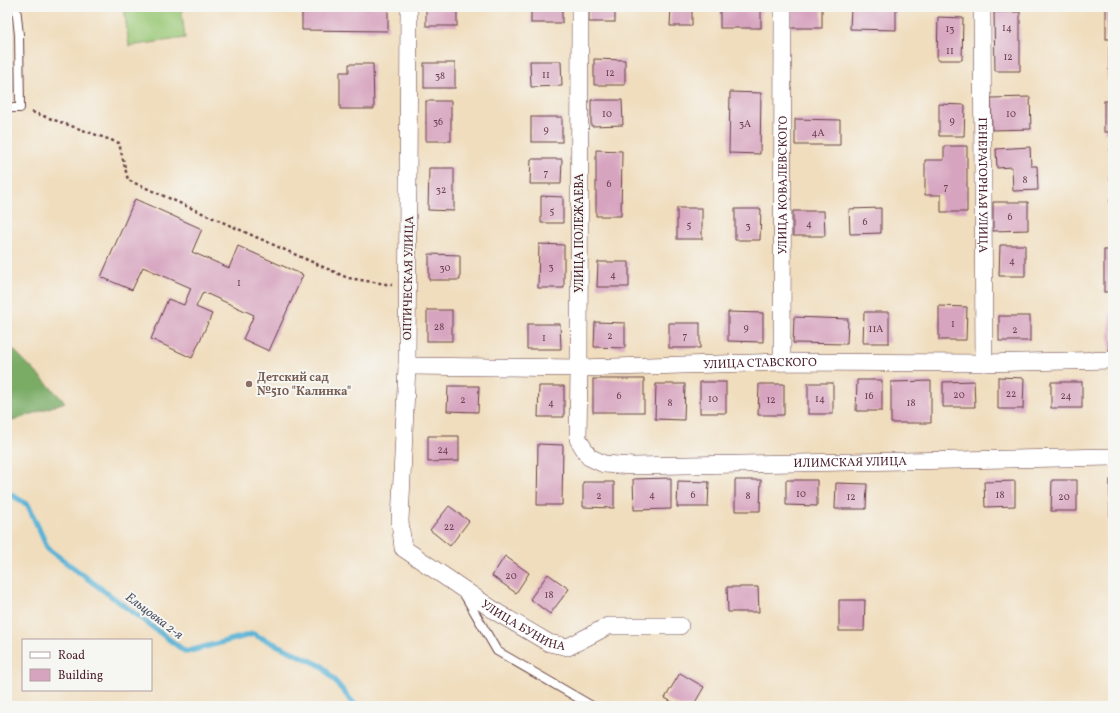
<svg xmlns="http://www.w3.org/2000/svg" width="1120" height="713" viewBox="0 0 1120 713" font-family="Vollkorn,serif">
	<rect width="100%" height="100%" fill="#f6f6f2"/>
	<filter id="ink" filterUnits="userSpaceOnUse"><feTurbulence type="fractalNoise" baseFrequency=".025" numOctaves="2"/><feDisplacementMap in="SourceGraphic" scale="8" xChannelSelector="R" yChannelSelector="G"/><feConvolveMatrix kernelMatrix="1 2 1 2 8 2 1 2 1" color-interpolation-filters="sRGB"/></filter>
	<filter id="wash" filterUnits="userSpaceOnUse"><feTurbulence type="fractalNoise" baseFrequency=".012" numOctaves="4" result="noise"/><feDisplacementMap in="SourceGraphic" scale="16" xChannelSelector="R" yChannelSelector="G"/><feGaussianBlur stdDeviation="0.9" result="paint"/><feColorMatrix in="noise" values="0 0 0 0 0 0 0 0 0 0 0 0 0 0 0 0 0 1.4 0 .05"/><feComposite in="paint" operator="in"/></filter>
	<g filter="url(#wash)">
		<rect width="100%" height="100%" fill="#f0ddbd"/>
		<!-- green -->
		<polygon fill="#98c775" stroke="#717350" points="124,7 181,7 185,38 129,46"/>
		<!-- forest -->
		<polygon fill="#7aac66" stroke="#626648" points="7,343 65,402 7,423"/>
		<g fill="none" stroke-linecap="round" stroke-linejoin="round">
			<!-- stream -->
			<polyline stroke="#58b2d5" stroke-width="5.5" points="7,492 28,505 48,549 186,652 253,634 322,666 356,706"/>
		</g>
		<g id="blocks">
			<!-- building -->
			<g fill="#d7a4bf">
				<polygon points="302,7 388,7 388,31 302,30"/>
				<rect x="426" y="7" width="31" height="19"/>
				<rect x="531" y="7" width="31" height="16"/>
				<rect x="589" y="7" width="26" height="15"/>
				<polygon points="671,7 692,7 692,26 670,26"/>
				<rect x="720" y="7" width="41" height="21"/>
				<rect x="791" y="7" width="31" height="21"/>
				<polygon points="851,7 896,7 896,30 850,29"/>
				<rect x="1106" y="8" width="7" height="31"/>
				<polygon points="994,12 1020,12 1020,71 995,71"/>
				<polygon points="938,17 963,18 962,60 937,60"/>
				<polygon points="1109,47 1113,48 1113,79 1109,79"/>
				<polygon points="594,59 625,60 625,85 594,85"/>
				<polygon points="530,61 561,61 562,86 531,87"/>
				<rect x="424" y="63" width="31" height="25"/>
				<polygon points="349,64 373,64 374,109 340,109 340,72 349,72"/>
				<polygon points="730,92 761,93 760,154 729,153"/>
				<polygon points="1030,97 1031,129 992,130 991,98"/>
				<polygon points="591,100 622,100 623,125 591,126"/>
				<rect x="426" y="101" width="25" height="40"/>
				<rect x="1104" y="101" width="9" height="31"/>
				<polygon points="939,104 965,105 964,136 939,136"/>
				<rect x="531" y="117" width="31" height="25"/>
				<polygon points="795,119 840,120 840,145 795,145"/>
				<polygon points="944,146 967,146 967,212 941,212 941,195 925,195 925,160 944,160"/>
				<polygon points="1030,147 1031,166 1037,166 1038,190 1013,191 1012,167 997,168 996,149"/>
				<rect x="1110" y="149" width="3" height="31"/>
				<polygon points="596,150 622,151 621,216 596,216"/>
				<polygon points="531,159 562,159 561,184 530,184"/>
				<polygon points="429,168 454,168 454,211 428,210"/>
				<polygon points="541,196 563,197 563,223 541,223"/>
				<polygon points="135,199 202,229 192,252 229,268 238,246 303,275 269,351 243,339 254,315 203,292 196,307 212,314 192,358 151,339 168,299 184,305 191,288 143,267 132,290 101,277"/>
				<polygon points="1110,199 1113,199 1113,230 1109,230"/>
				<polygon points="993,202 1028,202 1028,230 993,231"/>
				<rect x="677" y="208" width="25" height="31"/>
				<polygon points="881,208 881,233 850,234 849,209"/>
				<polygon points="735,209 761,209 760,240 735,240"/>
				<polygon points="793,211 824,211 825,236 793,236"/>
				<polygon points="539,244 564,245 564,288 538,288"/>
				<polygon points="1000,245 1025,245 1025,276 999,276"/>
				<rect x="1104" y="250" width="9" height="42"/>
				<polygon points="429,254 460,255 460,280 429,280"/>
				<polygon points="598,262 629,262 629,287 597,287"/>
				<polygon points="939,306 967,307 966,340 939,340"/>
				<rect x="427" y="310" width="25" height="31"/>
				<rect x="1109" y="311" width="4" height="40"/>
				<polygon points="728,312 763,313 763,342 728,341"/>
				<polygon points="864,312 889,312 889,343 863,343"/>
				<rect x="999" y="316" width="31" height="25"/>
				<polygon points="794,317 848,319 847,344 793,343"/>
				<polygon points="595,322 625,323 625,348 594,347"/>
				<rect x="669" y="323" width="31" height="25"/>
				<polygon points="527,324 560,324 561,349 527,349"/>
				<polygon points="998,377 1024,378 1023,409 998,409"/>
				<rect x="593" y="379" width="51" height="33"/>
				<polygon points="857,380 882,380 882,411 856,411"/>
				<polygon points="931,381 931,423 891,423 891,382"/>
				<polygon points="974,381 975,407 943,407 943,382"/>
				<rect x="700" y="382" width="26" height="31"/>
				<rect x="1051" y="382" width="31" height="26"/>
				<rect x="808" y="383" width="25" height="31"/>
				<polygon points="656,384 685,384 684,420 655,419"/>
				<polygon points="759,384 784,384 784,415 758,415"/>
				<polygon points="448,386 479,386 478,412 447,411"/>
				<polygon points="539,386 564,386 564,417 538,417"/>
				<polygon points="428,436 459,436 459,461 428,462"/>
				<polygon points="538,444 563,445 562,505 537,505"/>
				<polygon points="671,478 671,509 634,510 633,479"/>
				<polygon points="735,480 761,480 760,511 735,511"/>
				<polygon points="786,480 817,480 817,506 786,505"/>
				<polygon points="1052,480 1077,480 1077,511 1051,511"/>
				<rect x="1110" y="480" width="3" height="45"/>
				<polygon points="678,481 709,482 708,507 677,507"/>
				<polygon points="1015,481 1015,506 985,507 984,482"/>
				<polygon points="583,482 614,482 614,508 583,507"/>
				<polygon points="836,483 867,484 866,509 835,509"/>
				<polygon points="449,506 469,521 450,546 430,530"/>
				<polygon points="505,556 529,573 516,593 492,576"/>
				<polygon points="548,574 569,589 550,614 530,599"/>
				<polygon points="727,587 758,587 759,612 728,612"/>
				<polygon points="839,600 865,600 864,631 839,631"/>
				<polygon points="680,673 704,687 693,706 679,706 665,698"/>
			</g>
		</g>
	</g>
	<g filter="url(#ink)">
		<use href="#blocks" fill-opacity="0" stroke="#633c41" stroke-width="1"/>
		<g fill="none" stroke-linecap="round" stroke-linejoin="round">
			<defs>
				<g id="lane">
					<polyline points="7,108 20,108 19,35 16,7"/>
					<polyline points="464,594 497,651 592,706"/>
				</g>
				<g id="street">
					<path id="s1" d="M 409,7 L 407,366 L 400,521 L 403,548 L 498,613 L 549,643 L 568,647 L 608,626 L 680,626"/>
					<path id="s2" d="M 580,7 L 579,368 L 578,439 L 589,457 L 604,464 L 633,466 L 1113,457"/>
					<path id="s3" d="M 982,7 L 984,363"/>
					<path id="s4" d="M 782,362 L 783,7"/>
					<path id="s5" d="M 407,366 L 579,368 L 782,362 L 984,363 L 1113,360"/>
				</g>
			</defs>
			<!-- lane casing -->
			<use href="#lane" stroke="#633c41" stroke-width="10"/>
			<!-- street casing -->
			<use href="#street" stroke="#633c41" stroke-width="18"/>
			<!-- path -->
			<polyline stroke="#633c41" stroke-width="2.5" stroke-dasharray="3 3" stroke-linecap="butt" points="32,112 119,143 128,180 348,278 392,285"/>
			<!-- lane -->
			<use href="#lane" stroke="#fff" stroke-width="8"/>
			<!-- street -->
			<use href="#street" stroke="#fff" stroke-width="17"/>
		</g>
	</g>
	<!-- markers -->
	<circle fill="#8d6e63" stroke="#f6f6f2" stroke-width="1.5" cx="249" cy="384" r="4"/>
	<g text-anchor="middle" stroke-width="4" stroke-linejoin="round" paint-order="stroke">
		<!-- number labels -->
		<g font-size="10" fill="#6d4050">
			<text x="1007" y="31">14</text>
			<text x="950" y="32">13</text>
			<text x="950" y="54">11</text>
			<text x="1008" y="60">12</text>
			<text x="610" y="76">12</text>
			<text x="546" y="78">11</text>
			<text x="440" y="79">38</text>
			<text x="607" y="117">10</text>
			<text x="1011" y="117">10</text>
			<text x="952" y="124">9</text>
			<text x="438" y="125">36</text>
			<text x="745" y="127">3А</text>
			<text x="546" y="133">9</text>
			<text x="818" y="136">4А</text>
			<text x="546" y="176">7</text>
			<text x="1025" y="183">8</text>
			<text x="609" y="187">6</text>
			<text x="946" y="190">7</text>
			<text x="441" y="193">32</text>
			<text x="552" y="214">5</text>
			<text x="1010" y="220">6</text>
			<text x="865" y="225">6</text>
			<text x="809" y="227">4</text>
			<text x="689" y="228">5</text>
			<text x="748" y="229">3</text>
			<text x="1012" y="264">4</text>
			<text x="551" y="270">3</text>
			<text x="445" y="271">30</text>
			<text x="613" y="278">4</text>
			<text x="239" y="286">1</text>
			<text x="953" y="327">1</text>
			<text x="439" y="330">28</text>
			<text x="746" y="331">9</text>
			<text x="876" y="332">11А</text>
			<text x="1015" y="333">2</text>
			<text x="610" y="339">2</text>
			<text x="685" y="339">7</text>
			<text x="544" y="341">1</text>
			<text x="1011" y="397">22</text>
			<text x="959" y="398">20</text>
			<text x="619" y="399">6</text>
			<text x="869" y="399">16</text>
			<text x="1066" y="399">24</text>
			<text x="713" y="402">10</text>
			<text x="820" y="402">14</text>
			<text x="463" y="403">2</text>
			<text x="771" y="403">12</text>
			<text x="551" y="406">4</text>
			<text x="670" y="406">8</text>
			<text x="911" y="406">18</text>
			<text x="443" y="453">24</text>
			<text x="801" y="497">10</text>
			<text x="652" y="498">4</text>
			<text x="693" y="498">6</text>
			<text x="1000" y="498">18</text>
			<text x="599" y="499">2</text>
			<text x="748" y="499">8</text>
			<text x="851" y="500">12</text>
			<text x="1064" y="500">20</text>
			<text x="449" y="530">22</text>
			<text x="511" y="579">20</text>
			<text x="549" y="598">18</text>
		</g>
		<!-- street labels -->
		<g font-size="12" fill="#4a1f2b" stroke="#f6f6f2">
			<text dy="4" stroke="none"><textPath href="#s4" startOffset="177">УЛИЦА КОВАЛЕВСКОГО</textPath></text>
			<text dy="4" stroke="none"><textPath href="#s3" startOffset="178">ГЕНЕРАТОРНАЯ УЛИЦА</textPath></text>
			<text transform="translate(579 233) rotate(-90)" y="4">УЛИЦА ПОЛЕЖАЕВА</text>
			<text transform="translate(408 278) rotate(-89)" y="4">ОПТИЧЕСКАЯ УЛИЦА</text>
			<text dy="4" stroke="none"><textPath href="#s5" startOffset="353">УЛИЦА СТАВСКОГО</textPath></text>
			<text dy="4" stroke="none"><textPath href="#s2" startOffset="716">ИЛИМСКАЯ УЛИЦА</textPath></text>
			<text dy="4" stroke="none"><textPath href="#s1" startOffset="685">УЛИЦА БУНИНА</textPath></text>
		</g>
		<!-- education labels -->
		<g font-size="12" font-weight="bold" fill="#785e54" stroke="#f6f6f2" text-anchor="start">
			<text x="257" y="381">Детский сад<tspan x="257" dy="14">№510 "Калинка"</tspan></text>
		</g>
		<!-- water labels -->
		<g font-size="13" font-style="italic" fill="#4f5266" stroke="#f6f6f2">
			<text transform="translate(155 615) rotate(37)" y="5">Ельцовка 2-я</text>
		</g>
	</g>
	<!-- margin -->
	<rect width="1120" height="713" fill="none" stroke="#f6f6f2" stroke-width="24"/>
	<!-- legend -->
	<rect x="22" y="639" width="130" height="52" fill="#f6f6f2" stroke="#b1a0a2"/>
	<rect x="30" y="652" width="20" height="6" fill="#ffffff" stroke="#b1a0a2"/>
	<text x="58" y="659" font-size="12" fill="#4a1f2b">Road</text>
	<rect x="30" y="669" width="20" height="12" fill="#d7a4bf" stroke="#b1a0a2"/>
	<text x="58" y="679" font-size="12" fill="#4a1f2b">Building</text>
</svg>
